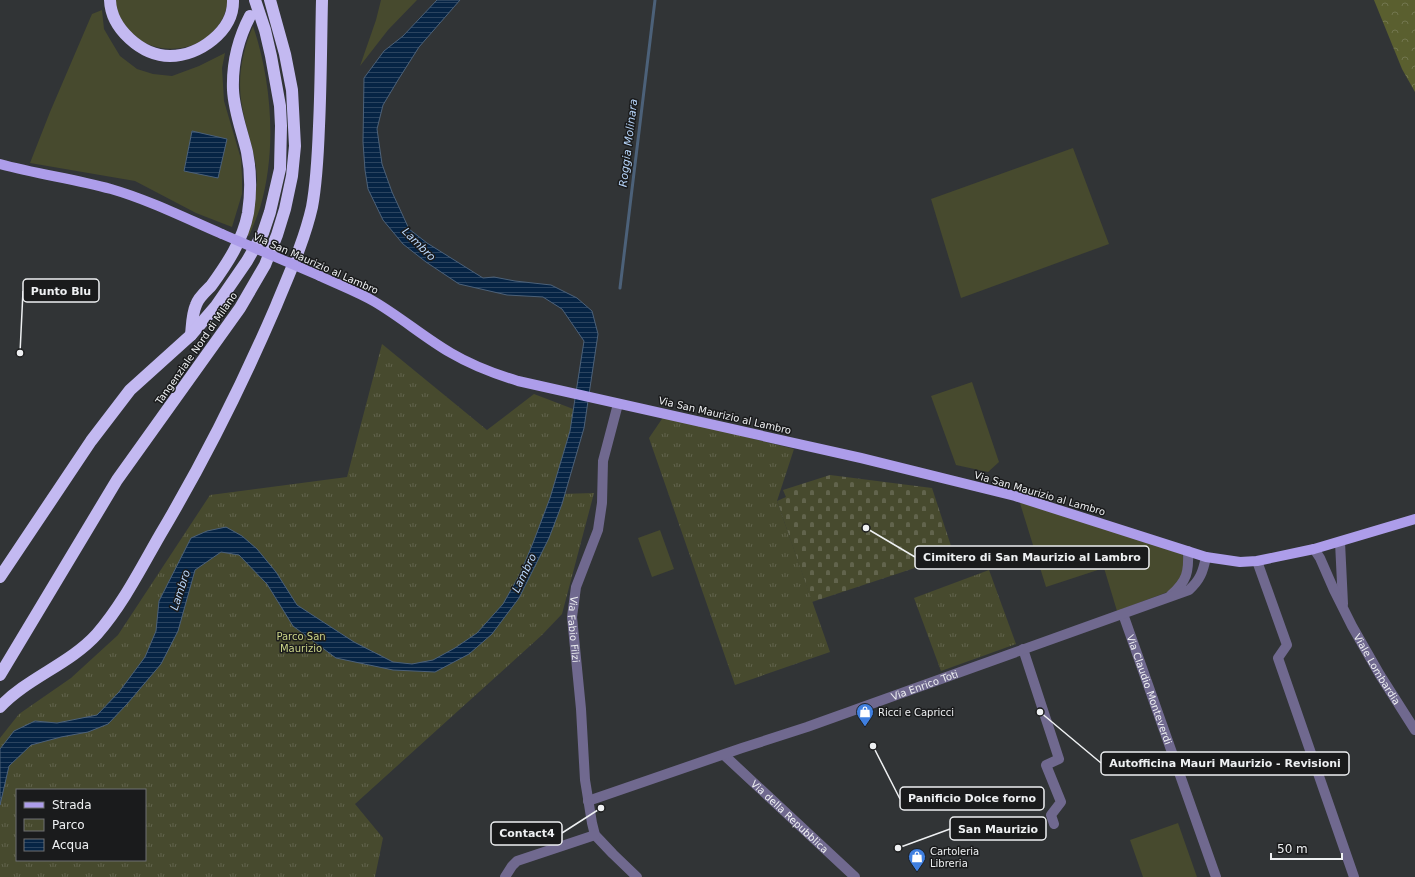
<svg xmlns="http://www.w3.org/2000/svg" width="1415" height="877" viewBox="0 0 1415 877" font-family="'DejaVu Sans',sans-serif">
	<defs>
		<pattern id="forest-crowns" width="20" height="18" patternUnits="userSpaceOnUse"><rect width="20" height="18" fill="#5a5f2f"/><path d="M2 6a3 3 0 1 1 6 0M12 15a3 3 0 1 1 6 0" fill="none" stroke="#72764e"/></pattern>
		<pattern id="cemetery-stones" width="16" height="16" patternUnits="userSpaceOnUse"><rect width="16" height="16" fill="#474a2e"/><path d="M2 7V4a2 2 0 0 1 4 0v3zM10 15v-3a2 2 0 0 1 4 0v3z" fill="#62644d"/></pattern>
		<pattern id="park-tufts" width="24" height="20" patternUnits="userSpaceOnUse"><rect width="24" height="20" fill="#474a2e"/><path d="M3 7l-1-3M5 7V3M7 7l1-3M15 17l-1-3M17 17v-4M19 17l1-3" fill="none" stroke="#62644d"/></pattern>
		<pattern id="water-rules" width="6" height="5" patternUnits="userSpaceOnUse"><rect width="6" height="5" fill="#062445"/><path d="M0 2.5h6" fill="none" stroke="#2b4460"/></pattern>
	</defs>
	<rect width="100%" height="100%" fill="#313436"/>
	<!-- green -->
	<g fill="#474a2e">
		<path d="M 114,0 L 228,0 C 220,64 124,66 114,0 Z"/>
		<polygon points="381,0 417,0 388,30 360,66 376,20"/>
		<polygon points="102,10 104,29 111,41 120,56 137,69 153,74 172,76 199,66 225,53 222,68 224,101 241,159 242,177 242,194 232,227 196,213 135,181 30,163 50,112 92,14"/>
		<path d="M 253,26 C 272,82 277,151 260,208 C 257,217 253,227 249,236 L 244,234 C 249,217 256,199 257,181 C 257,156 246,131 242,106 C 237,78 242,52 253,26 Z"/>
		<polygon points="1073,148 1109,244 961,298 931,199"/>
		<polygon points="972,382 999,462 988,472 956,465 931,396"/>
		<polygon points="1019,500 1181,551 1184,559 1185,572 1173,590 1117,611 1104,568 1046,587"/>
		<polygon points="660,530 674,569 652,577 638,538"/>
		<polygon points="1178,823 1197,877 1143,877 1130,840"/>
	</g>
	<!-- forest -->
	<polygon fill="url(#forest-crowns)" points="1374,0 1415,0 1415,92 1402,69"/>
	<!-- cemetery -->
	<polygon fill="url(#cemetery-stones)" points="830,475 932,488 954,555 812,602 777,501 786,497 783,490"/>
	<!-- park -->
	<g fill="url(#park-tufts)" fill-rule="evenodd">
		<path d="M 382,344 L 487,430 L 534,394 L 581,412 L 560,494 L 594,493 L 562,614 L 542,635 L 355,804 L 383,838 L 375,877 L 0,877 L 0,738 L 19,714 L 71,678 L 118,635 L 210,495 L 347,477 ZM 17,790 L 145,790 L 145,860 L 17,860 Z"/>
		<polygon points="664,416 794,449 777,501 830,652 735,685 649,438"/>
		<polygon points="989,570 1016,644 941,671 914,598"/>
	</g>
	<!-- water -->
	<g fill="url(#water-rules)" stroke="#4c6179">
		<polygon points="437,0 460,0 419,47 398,80 383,105 377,129 382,164 392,192 409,229 427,243 483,278 494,277 515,281 551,285 577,298 592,311 598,334 584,428 562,504 549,538 519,598 492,634 469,654 435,672 393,670 336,658 293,626 267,584 239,555 221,552 195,570 178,631 161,664 127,704 108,724 88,732 61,737 31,745 9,766 0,805 0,749 14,731 35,721 57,723 97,715 119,692 145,657 156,631 159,601 191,538 207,531 226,527 242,536 257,549 276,572 297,605 354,642 393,662 412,664 433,660 455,648 477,633 503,604 520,574 533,543 550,498 570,431 584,341 562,309 543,297 507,295 459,284 426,262 403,244 383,220 368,189 365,170 363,142 364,78 384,51 403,36"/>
		<polygon points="192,131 227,139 218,178 184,171"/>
	</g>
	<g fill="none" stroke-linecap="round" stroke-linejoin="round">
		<!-- stream -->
		<polyline stroke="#4c6179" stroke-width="3" points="620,288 655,0"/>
		<!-- minor -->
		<g stroke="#70698f" stroke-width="10">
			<path id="s1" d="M 618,404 L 603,461 L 602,503 L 598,530 L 576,587 L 572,617 L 581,709 L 585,780 L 592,823 L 595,835 L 613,854 L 637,877"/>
			<polyline points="1340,542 1343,604"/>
			<path id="s2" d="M 1314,549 L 1320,558 L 1334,590 L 1352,626 L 1380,675 L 1415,730"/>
			<polyline points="1257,561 1287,645 1278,658 1354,877"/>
			<path d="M 1171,595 C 1187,581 1189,572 1188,551"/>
			<path id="s3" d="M 1123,614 L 1216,877"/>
			<polyline points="1023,649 1059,759 1046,765 1061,802 1051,815 1054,824"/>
			<path id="s4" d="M 724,755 L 855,877"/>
			<path id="s5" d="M 588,801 L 742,748 L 807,727 L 1189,590 C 1200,580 1203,572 1206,557"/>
			<polyline points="505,877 512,866 517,861 595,835"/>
		</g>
		<!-- major -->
		<g stroke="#ad9dea" stroke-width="10">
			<path d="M 0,164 C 37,174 74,179 111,189 C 149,200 185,218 222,234"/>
			<path d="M 320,276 C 339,285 358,292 375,302 C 402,318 425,338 451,353 C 473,366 495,374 518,381 L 861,458 L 1015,496 L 1206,557 L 1240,562 L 1257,561 L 1314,549 L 1415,519"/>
		</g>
		<!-- highway -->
		<g stroke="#c3b9f1" stroke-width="12">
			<path d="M 110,0 C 111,29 142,56 170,56 C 199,56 234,31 233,0"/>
			<path d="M 191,335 C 192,325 192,314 196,305 C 198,298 206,291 211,286 C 227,264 243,240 248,213 C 251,193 251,172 247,152 C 242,131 234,111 233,90 C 232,64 238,39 250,16"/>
			<polyline points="0,577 91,441 130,390 191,335 216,306 247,261 263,233 270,212 280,169 281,126 280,106 271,56 265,30 255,0"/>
			<polyline points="0,675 117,480 240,308 265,265 277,235 285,209 292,176 295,146 292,90 285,54 270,0"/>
			<path d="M 0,707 C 27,678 70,664 97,634 C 123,604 141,568 160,535 C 204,461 242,385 276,306 C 289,274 304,242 312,207 C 317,180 318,153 319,126 C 321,84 321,42 322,0"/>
		</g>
		<!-- major-bridge -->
		<polyline stroke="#ad9dea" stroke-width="10" points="222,234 320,276"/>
	</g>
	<!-- icons -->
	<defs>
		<symbol id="shop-pin" viewBox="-11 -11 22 30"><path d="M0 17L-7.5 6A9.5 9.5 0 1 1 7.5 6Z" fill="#3f7fe0" stroke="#1a1b1c"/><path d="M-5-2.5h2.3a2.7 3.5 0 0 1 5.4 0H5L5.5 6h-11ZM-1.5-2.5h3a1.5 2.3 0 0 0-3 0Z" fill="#fff"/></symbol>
	</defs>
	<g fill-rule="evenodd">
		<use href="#shop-pin" x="855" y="702" width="20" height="27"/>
		<use href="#shop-pin" x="907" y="847" width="20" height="27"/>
	</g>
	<g text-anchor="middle" stroke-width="3" stroke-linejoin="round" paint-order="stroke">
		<!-- street labels -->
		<g font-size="10" fill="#eef0f2" stroke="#1a1b1c">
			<text transform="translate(316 263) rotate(24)" y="4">Via San Maurizio al Lambro</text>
			<text transform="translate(196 348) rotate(-55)" y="4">Tangenziale Nord di Milano</text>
			<text transform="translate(725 415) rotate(13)" y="4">Via San Maurizio al Lambro</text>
			<text transform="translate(1040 493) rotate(16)" y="4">Via San Maurizio al Lambro</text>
			<text dy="4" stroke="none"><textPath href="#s1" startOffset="232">Via Fabio Filzi</textPath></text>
			<text dy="4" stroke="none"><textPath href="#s2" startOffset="136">Viale Lombardia</textPath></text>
			<text dy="4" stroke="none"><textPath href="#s5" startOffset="356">Via Enrico Toti</textPath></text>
			<text dy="4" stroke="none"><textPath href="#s3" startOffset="80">Via Claudio Monteverdi</textPath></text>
			<text dy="4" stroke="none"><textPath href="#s4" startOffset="90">Via della Repubblica</textPath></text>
		</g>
		<!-- park labels -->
		<g font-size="10" fill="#ccd588" stroke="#1a1b1c">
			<text x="301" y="640">Parco San<tspan x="301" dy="12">Maurizio</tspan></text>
		</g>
		<!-- poi labels -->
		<g font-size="10" fill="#eef0f2" stroke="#1a1b1c" text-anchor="start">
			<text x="878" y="716">Ricci e Capricci</text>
			<text x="930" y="855">Cartoleria<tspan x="930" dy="12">Libreria</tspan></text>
		</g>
		<!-- water labels -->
		<g font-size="11" font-style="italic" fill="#b8d6fb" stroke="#1a1b1c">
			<text transform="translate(628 143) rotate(-83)" y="4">Roggia Molinara</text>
			<text transform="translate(419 244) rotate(45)" y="4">Lambro</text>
			<text transform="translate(524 573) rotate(-64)" y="4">Lambro</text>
			<text transform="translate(180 590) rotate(-72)" y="4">Lambro</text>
		</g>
	</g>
	<!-- callouts -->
	<path fill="none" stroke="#eef0f2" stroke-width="1.5" d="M20 353L23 291M866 528L915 557M1040 712L1101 763M873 746L900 799M898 848L950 829M601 808L562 833"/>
	<g fill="#eef0f2" stroke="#1a1b1c" stroke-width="1.5">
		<circle cx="20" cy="353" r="4"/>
		<circle cx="866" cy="528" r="4"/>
		<circle cx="1040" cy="712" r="4"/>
		<circle cx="873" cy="746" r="4"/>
		<circle cx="898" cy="848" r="4"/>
		<circle cx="601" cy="808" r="4"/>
	</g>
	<g fill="#1a1b1c" stroke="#eef0f2" stroke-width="1.5">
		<rect x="23" y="279" width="76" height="23" rx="4"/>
		<rect x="915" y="546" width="234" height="23" rx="4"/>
		<rect x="1101" y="752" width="248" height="23" rx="4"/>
		<rect x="900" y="787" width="144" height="23" rx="4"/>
		<rect x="950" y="817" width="96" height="23" rx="4"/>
		<rect x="491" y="822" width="71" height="23" rx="4"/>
	</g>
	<g font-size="11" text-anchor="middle" font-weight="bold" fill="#eef0f2">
		<text x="61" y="295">Punto Blu</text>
		<text x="1032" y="561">Cimitero di San Maurizio al Lambro</text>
		<text x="1225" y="767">Autofficina Mauri Maurizio - Revisioni</text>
		<text x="972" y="802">Panificio Dolce forno</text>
		<text x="998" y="833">San Maurizio</text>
		<text x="527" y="837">Contact4</text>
	</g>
	<!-- legend -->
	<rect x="16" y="789" width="130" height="72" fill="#1a1b1c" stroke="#6f7072"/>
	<rect x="24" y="802" width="20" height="6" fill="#ad9dea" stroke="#6f7072"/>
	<text x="52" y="809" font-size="12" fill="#eef0f2">Strada</text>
	<rect x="24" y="819" width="20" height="12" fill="url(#park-tufts)" stroke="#6f7072"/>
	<text x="52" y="829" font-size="12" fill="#eef0f2">Parco</text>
	<rect x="24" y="839" width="20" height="12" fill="url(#water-rules)" stroke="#6f7072"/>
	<text x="52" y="849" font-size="12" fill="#eef0f2">Acqua</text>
	<!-- scale -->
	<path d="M1271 853v6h71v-6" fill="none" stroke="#eef0f2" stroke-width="2"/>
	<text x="1277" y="853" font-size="12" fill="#eef0f2" stroke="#1a1b1c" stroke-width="3" paint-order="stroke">50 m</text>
</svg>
